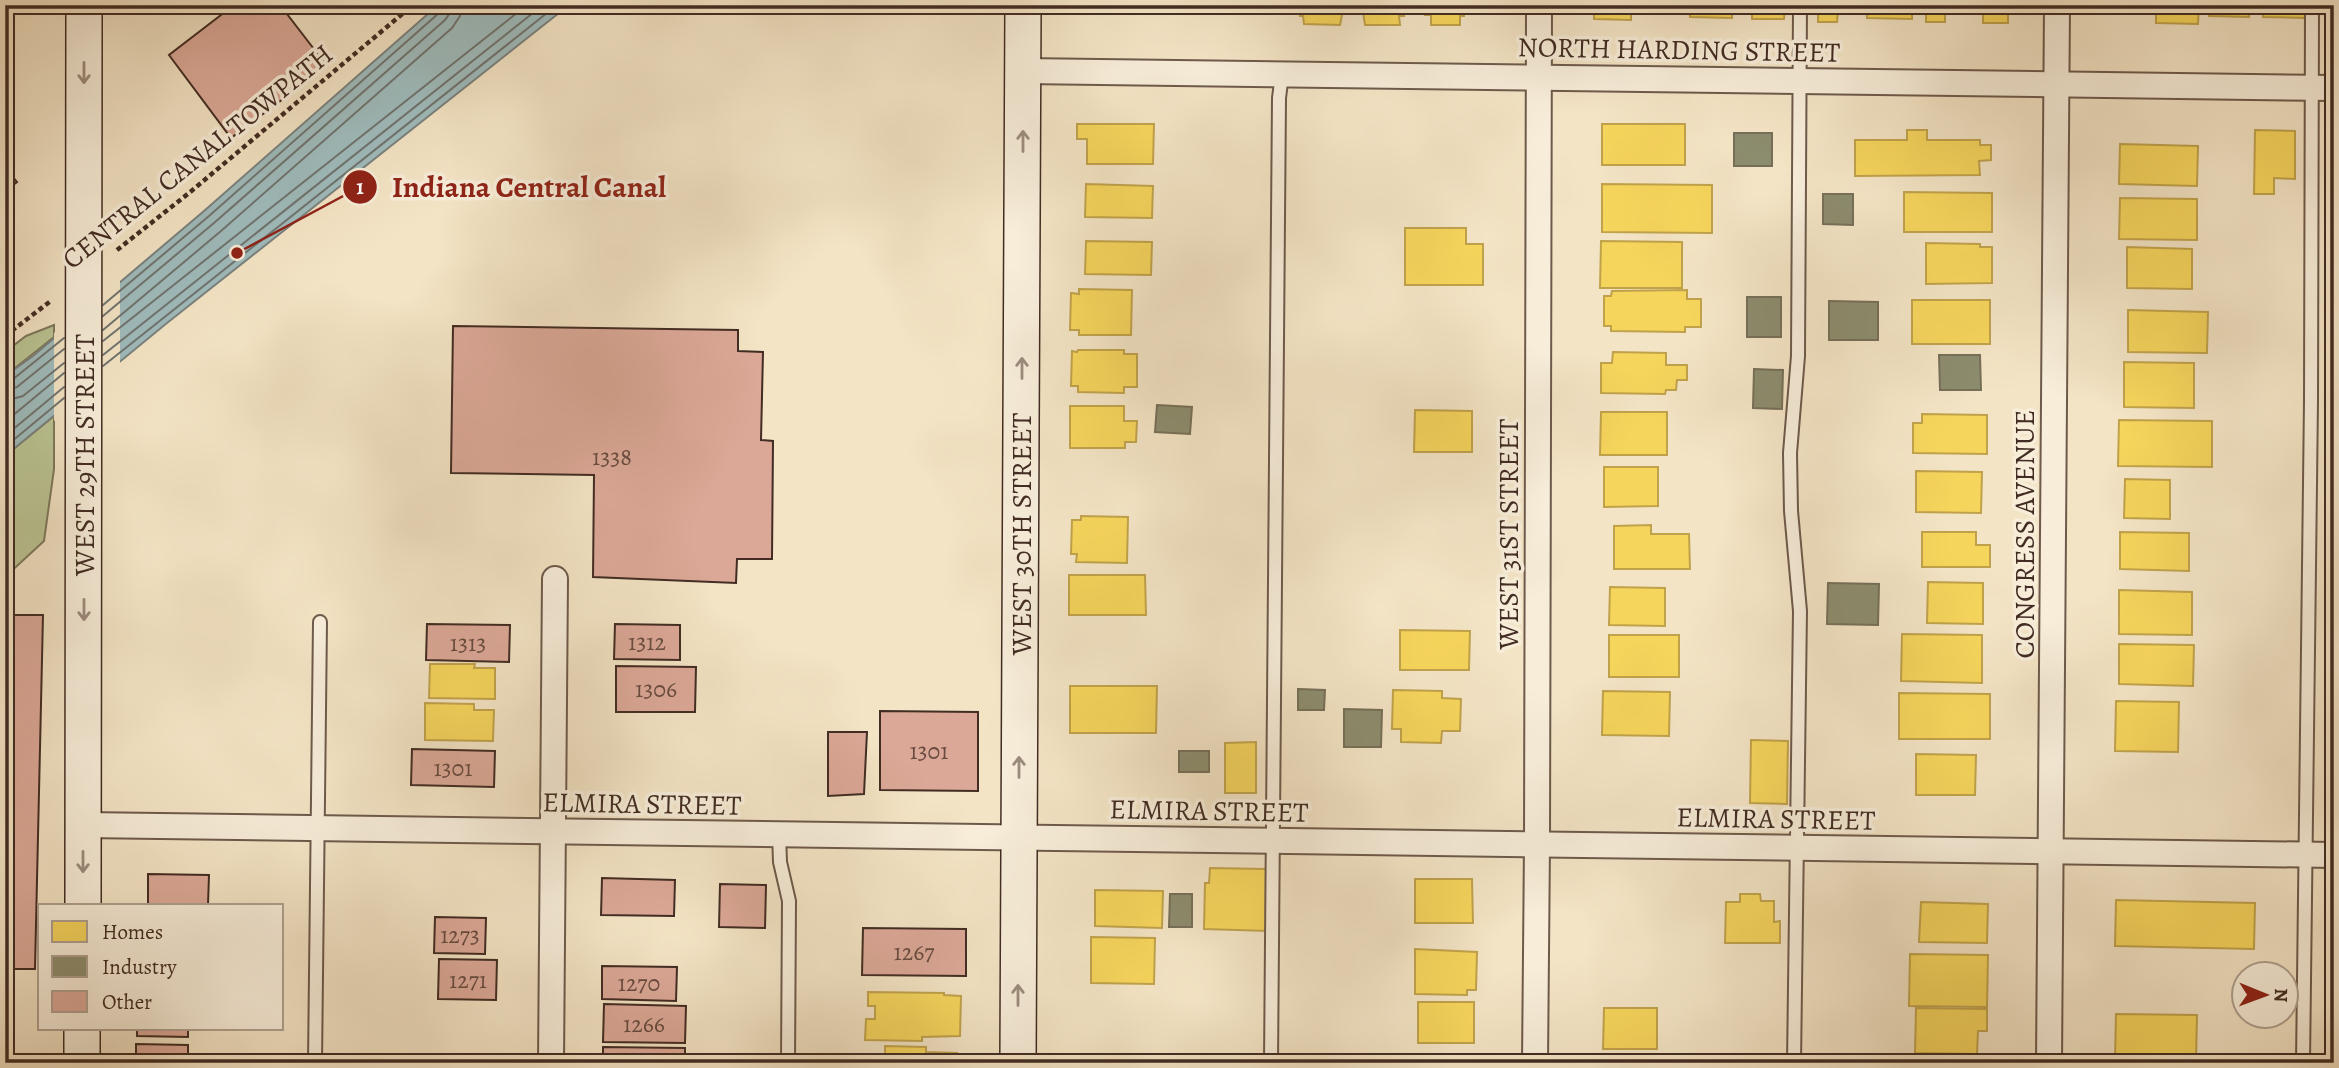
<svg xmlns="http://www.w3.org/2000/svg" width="2339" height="1068" viewBox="0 0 2339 1068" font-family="Alegreya,serif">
	<rect width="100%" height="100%" fill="#f3e4c5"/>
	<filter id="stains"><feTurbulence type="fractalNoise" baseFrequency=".00286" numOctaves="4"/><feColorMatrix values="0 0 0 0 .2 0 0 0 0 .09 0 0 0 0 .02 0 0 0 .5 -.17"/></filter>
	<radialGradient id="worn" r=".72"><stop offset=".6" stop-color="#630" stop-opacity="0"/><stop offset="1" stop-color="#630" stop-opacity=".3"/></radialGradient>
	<!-- green -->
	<g fill="#bbc494" stroke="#7e785c" stroke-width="2">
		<polygon points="54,325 54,337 5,376 5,352 26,336"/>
		<polygon points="54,416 54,469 44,541 5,577 5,456"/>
	</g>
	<!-- water -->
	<polygon fill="#9fbcbd" stroke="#7a827f" stroke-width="2" points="438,5 569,5 167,323 5,456 5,376 33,356 204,211"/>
	<!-- pier -->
	<polygon fill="#f3e4c5" points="120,277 120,366 54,421 54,333"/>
	<!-- homes -->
	<g fill="#f6d55c" stroke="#c0a24b" stroke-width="2">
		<polygon points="1300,5 1344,5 1340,25 1304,24 1303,16 1300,16"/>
		<polygon points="1362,5 1405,5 1404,16 1399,16 1400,25 1365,25"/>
		<polygon points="1425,5 1464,5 1464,16 1460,16 1460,25 1431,25 1431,15 1425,15"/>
		<polygon points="1588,5 1631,5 1631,20 1594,19 1594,6"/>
		<polygon points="1690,5 1732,5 1732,18 1690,17"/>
		<polygon points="1748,5 1790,5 1790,9 1785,8 1784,19 1752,19 1752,6"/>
		<polygon points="1818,5 1860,5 1860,11 1838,11 1837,22 1818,22"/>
		<polygon points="1868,5 1912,5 1912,19 1867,18"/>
		<polygon points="1926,5 1960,5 1960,9 1945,9 1945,22 1926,22"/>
		<polygon points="1972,5 2013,5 2013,11 2008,11 2008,23 1983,23 1983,10 1972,10"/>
		<polygon points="2116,5 2148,5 2147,13 2115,12"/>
		<polygon points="2156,5 2199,5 2198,24 2156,23"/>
		<polygon points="2209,5 2250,5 2249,17 2209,16"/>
		<polygon points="2264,5 2307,5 2307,18 2263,17"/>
		<rect x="2329" y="5" width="5" height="21"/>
		<polygon points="1077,124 1154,124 1153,164 1087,164 1087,139 1077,139"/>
		<rect x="1602" y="124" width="83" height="41"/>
		<polygon points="1907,130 1927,130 1927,140 1980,140 1980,145 1991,145 1991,160 1979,161 1980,175 1855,176 1855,140 1907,140"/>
		<polygon points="2255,130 2295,131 2295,179 2274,178 2274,194 2254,194"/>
		<polygon points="2120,144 2198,146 2197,186 2119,184"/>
		<polygon points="1086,184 1153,186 1152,218 1085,217"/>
		<polygon points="1602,184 1712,185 1712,233 1602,232"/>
		<polygon points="1904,192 1992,193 1992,232 1904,232"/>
		<polygon points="2120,198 2197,199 2197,240 2119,239"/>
		<polygon points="1405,228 1466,228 1466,244 1483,244 1483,285 1405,285"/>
		<polygon points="1086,241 1152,242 1151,275 1085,274"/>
		<polygon points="1601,241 1682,242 1682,288 1600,288"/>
		<polygon points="1926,243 1980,244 1980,247 1992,247 1992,283 1926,284"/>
		<polygon points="2127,247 2192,249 2192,289 2127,288"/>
		<polygon points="1079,289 1132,290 1131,335 1079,335 1079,330 1070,330 1071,293 1079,294"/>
		<polygon points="1687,290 1687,299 1701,299 1701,327 1685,327 1685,332 1611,331 1611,326 1604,326 1604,296 1611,296 1612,291"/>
		<rect x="1912" y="300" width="78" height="44"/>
		<polygon points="2128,310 2208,312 2207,353 2128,352"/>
		<polygon points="1078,350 1124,350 1124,354 1137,354 1137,387 1124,387 1124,393 1078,392 1078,386 1071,386 1072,351 1077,352"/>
		<polygon points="1613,352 1666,353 1666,365 1687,365 1687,380 1677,380 1676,390 1666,390 1665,394 1601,393 1601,363 1612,363"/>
		<polygon points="2124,362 2194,363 2194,408 2124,407"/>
		<polygon points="1070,406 1124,406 1124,421 1137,421 1136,442 1125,442 1125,448 1070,448"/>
		<polygon points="1415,410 1472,411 1472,452 1414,452"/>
		<polygon points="1601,412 1667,412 1667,455 1600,455"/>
		<polygon points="1922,414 1987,415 1987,454 1913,453 1913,423 1922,423"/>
		<polygon points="2119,420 2212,421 2212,467 2118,466"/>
		<polygon points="1604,467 1658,467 1658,506 1604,507"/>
		<polygon points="1916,471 1982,472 1981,513 1916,512"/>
		<polygon points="2125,479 2170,480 2170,519 2124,518"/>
		<polygon points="1081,516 1128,517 1127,563 1076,562 1077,554 1071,554 1072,520 1081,520"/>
		<polygon points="1651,525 1651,534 1689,534 1690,569 1614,569 1614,526"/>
		<polygon points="1922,532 1976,532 1976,545 1990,545 1990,567 1922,567"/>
		<polygon points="2120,532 2189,533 2189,571 2120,569"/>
		<polygon points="1069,575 1145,575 1146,615 1069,615"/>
		<polygon points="1928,582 1983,583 1983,624 1927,623"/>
		<polygon points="1610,587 1665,588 1665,626 1609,625"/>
		<polygon points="2119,590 2192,592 2192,635 2119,634"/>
		<polygon points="1400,630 1470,631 1469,670 1400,670"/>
		<polygon points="1902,634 1982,635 1982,683 1901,681"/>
		<rect x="1609" y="635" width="70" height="42"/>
		<polygon points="2119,644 2194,645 2193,686 2119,684"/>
		<polygon points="430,664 475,664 474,668 495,668 495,699 429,698"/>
		<polygon points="1070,686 1157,686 1156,733 1070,733"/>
		<polygon points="1393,690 1442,691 1442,698 1461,699 1460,731 1442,731 1441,743 1401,742 1401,729 1392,729"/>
		<polygon points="1603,691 1670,692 1669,736 1602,735"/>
		<polygon points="1899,693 1990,694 1990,739 1899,739"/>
		<polygon points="2116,701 2179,702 2178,752 2115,751"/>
		<polygon points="425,703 474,704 474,710 494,710 493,741 425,740"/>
		<polygon points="1751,740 1788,741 1787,804 1750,803"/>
		<polygon points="1256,742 1256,793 1225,793 1225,743"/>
		<polygon points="1916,754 1976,755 1975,795 1916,795"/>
		<polygon points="1210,868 1266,869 1266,882 1270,882 1269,931 1204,929 1205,883 1209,883"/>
		<polygon points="1415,879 1472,879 1473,923 1415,923"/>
		<polygon points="1095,890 1163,891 1162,928 1095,926"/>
		<polygon points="1740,894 1760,894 1761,901 1774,901 1774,922 1780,921 1780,943 1725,943 1726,902 1740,902"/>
		<polygon points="2116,900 2255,903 2254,949 2115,946"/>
		<polygon points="1921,902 1988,904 1987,943 1919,942"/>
		<polygon points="1091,937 1155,938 1154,984 1091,983"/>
		<polygon points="1415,949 1477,952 1476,990 1467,990 1467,995 1415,994"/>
		<polygon points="1910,954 1988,955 1987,1007 1909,1006"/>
		<polygon points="2331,961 2334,961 2334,995 2330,995"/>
		<polygon points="868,992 944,993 944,995 961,996 960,1036 922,1037 922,1041 865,1040 866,1019 875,1019 875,1006 868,1006"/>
		<rect x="1418" y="1002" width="56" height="41"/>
		<polygon points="1604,1008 1657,1008 1657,1049 1603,1049"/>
		<polygon points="1916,1008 1987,1009 1987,1031 1978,1031 1977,1054 1915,1053"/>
		<polygon points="2116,1014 2197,1015 2196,1060 2115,1059"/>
		<polygon points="885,1046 926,1047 926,1052 957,1053 957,1063 885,1063"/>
		<rect x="1402" y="1057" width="72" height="6"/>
	</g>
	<!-- industry -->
	<g fill="#8c8c6e" stroke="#766f58" stroke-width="2">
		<rect x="1734" y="133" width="38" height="33"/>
		<polygon points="1823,194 1853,194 1853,225 1823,224"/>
		<rect x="1747" y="297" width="34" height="40"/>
		<polygon points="1829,301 1878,302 1878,340 1829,340"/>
		<polygon points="1939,355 1980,355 1981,390 1940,390"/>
		<polygon points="1754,369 1783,370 1782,409 1753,408"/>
		<polygon points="1157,405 1192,407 1190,434 1155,432"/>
		<polygon points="1828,583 1879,584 1878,625 1827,624"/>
		<polygon points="1298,689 1325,690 1324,710 1298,710"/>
		<polygon points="1344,709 1382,710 1381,747 1344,747"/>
		<rect x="1179" y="751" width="30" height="21"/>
		<polygon points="1170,894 1192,894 1192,927 1169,927"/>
	</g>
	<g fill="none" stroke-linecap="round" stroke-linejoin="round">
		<!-- shore -->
		<g stroke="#707470" stroke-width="2">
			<polyline points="103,305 209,216 439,13 442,5"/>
			<polyline points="103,316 214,223 445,20 450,13 451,5"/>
			<polyline points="103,330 221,231 452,28 460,16 462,5"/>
			<polyline points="103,341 527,5"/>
			<polyline points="103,355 543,5"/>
			<polyline points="103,366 557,5"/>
			<polyline points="5,381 12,380 64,338"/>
			<polyline points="5,390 17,387 64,349"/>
			<polyline points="5,401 23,396 64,363"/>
			<polyline points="5,422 64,373"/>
			<polyline points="5,436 64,387"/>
			<polyline points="5,447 64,398"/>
		</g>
	</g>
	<!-- building -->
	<g fill="#dba897" stroke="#422c23" stroke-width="2">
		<rect x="5" y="5" width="39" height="6"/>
		<polygon points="234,5 280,5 327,66 231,138 169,55"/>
		<polygon points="5,167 17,182 9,188 5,188"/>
		<polygon points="453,326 738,330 738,351 763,352 761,440 773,441 772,559 737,559 736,583 593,577 594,475 451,473"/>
		<polygon points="5,615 43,615 35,969 5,969"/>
		<polygon points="427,624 510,625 509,662 426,660"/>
		<polygon points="615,624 680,625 680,660 614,659"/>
		<polygon points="616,666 696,667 695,712 616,712"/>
		<polygon points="880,711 978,712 978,791 880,790"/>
		<polygon points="828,732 867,732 864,794 828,796"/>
		<polygon points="412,749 495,751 494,787 411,785"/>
		<polygon points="148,874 209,875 208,905 148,905"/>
		<polygon points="602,878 675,880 674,916 601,915"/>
		<polygon points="720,884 766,885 765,928 719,927"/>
		<polygon points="435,917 486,918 485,954 434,953"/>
		<polygon points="863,928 966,929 966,976 862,975"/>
		<polygon points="439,959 497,960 496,1000 438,999"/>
		<polygon points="602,966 677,967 676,1001 602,999"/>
		<polygon points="604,1004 686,1006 685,1043 603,1042"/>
		<polygon points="137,1028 188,1028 188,1037 137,1036"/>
		<polygon points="136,1044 188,1045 188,1063 136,1063"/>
		<polygon points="603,1047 685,1048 685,1063 603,1063"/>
	</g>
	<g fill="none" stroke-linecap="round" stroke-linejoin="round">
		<defs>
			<g id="service">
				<polyline points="779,834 780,862 789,901 788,1063"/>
				<polyline points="315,1063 320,622"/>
				<polyline points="1271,1063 1279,98 1282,74"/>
				<polyline points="1794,1063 1800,611 1791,511 1790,453 1798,356 1800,5"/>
				<polyline points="2303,1063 2311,401 2312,5"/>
			</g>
			<g id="minor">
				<polyline points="1023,71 2334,88"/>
				<polyline points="83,825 2334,855"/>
				<polyline points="551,1063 555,579"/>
				<polyline points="1535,1063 1537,844 1539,5"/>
				<polyline points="2049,1063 2057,5"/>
			</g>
			<g id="secondary">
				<polyline points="83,905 84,5"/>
				<polyline points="82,1063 82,1028"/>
				<polyline points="1018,1063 1023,5"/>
			</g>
		</defs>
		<!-- service casing -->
		<use href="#service" stroke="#6e5a4c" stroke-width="16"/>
		<!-- minor casing -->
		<use href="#minor" stroke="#6e5a4c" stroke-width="28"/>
		<!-- secondary casing -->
		<use href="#secondary" stroke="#422c23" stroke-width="38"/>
		<!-- path -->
		<g stroke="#422c23" stroke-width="4.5" stroke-dasharray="5 3.5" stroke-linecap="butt">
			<polyline points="117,250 189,193 413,5"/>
			<polyline points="5,336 52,300"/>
		</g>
		<!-- service -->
		<use href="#service" stroke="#f7edd9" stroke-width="12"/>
		<!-- minor -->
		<use href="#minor" stroke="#f7edd9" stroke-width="24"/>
		<!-- secondary -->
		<use href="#secondary" stroke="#f7edd9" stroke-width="35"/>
	</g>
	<!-- one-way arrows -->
	<defs><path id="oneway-shaft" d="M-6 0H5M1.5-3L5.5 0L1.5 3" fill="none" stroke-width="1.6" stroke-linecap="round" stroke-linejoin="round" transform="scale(1.75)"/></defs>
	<g stroke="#9c8c7e">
		<use href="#oneway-shaft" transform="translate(84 73) rotate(90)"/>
		<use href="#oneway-shaft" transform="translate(1023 141) rotate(-90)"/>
		<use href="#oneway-shaft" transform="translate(1022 368) rotate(-90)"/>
		<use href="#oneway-shaft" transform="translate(84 610) rotate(90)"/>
		<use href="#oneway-shaft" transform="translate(1019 767) rotate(-90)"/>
		<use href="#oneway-shaft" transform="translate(83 862) rotate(90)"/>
		<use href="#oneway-shaft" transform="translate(1018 995) rotate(-90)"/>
	</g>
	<g text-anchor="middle" stroke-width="7" stroke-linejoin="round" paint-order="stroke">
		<!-- number labels -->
		<g font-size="24" fill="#684b40">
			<text x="612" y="465">1338</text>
			<text x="647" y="650">1312</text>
			<text x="468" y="651">1313</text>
			<text x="656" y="697">1306</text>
			<text x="929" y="759">1301</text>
			<text x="453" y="776">1301</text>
			<text x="460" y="943">1273</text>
			<text x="914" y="960">1267</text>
			<text x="468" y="988">1271</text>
			<text x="639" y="991">1270</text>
			<text x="644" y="1032">1266</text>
		</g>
		<!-- street labels -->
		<g font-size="28" fill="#422c23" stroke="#f7edd9">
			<text transform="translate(1679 49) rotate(1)" y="10">NORTH HARDING STREET</text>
			<text transform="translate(197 156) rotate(-39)" y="10">CENTRAL CANAL TOWPATH</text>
			<text transform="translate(84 455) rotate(-90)" y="10">WEST 29TH STREET</text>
			<text transform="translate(1021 534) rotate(-90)" y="10">WEST 30TH STREET</text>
			<text transform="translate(1508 534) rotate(-90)" y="10">WEST 31ST STREET</text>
			<text transform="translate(2024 534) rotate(-90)" y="10">CONGRESS AVENUE</text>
			<text transform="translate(642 803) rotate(1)" y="10">ELMIRA STREET</text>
			<text transform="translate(1209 810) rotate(1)" y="10">ELMIRA STREET</text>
			<text transform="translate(1776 818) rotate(1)" y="10">ELMIRA STREET</text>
		</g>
	</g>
	<!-- callouts -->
	<path fill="none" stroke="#8f2418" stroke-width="2.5" d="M237 253L360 187"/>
	<g fill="#8f2418" stroke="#f7edd9" stroke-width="2.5">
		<circle cx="237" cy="253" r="7"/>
		<circle cx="360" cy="187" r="18"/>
	</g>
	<g font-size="21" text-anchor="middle" font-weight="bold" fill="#fff">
		<text x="360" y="194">1</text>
	</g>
	<g font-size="30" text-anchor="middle" font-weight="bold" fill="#8f2418" stroke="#f7edd9" stroke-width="7" stroke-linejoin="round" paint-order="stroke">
		<text x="529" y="197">Indiana Central Canal</text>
	</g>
	<!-- margin -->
	<rect width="2339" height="1068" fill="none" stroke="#f3e4c5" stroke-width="28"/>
	<rect x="7" y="7" width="2325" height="1054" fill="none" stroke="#422c23" stroke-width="3.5"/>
	<rect x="14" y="14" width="2311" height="1040" fill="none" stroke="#422c23" stroke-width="2"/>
	<!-- legend -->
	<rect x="38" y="904" width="245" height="126" fill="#f7edd9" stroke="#afa090" stroke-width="2"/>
	<rect x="52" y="921" width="35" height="21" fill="#f6d55c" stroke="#afa090" stroke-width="2"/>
	<text x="102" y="939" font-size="21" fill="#422c23">Homes</text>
	<rect x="52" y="956" width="35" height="21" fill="#8c8c6e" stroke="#afa090" stroke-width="2"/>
	<text x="102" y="974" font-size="21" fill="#422c23">Industry</text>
	<rect x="52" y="991" width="35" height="21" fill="#dba897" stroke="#afa090" stroke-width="2"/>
	<text x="102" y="1009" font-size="21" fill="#422c23">Other</text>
	<!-- north arrow -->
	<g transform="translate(2265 995) rotate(91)"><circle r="33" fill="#f7edd9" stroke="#afa090" stroke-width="2"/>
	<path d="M0-5L12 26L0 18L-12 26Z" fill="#8f2418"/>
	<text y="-10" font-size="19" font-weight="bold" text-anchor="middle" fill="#422c23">N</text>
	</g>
	<rect width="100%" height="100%" filter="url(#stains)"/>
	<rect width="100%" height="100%" fill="url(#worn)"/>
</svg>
